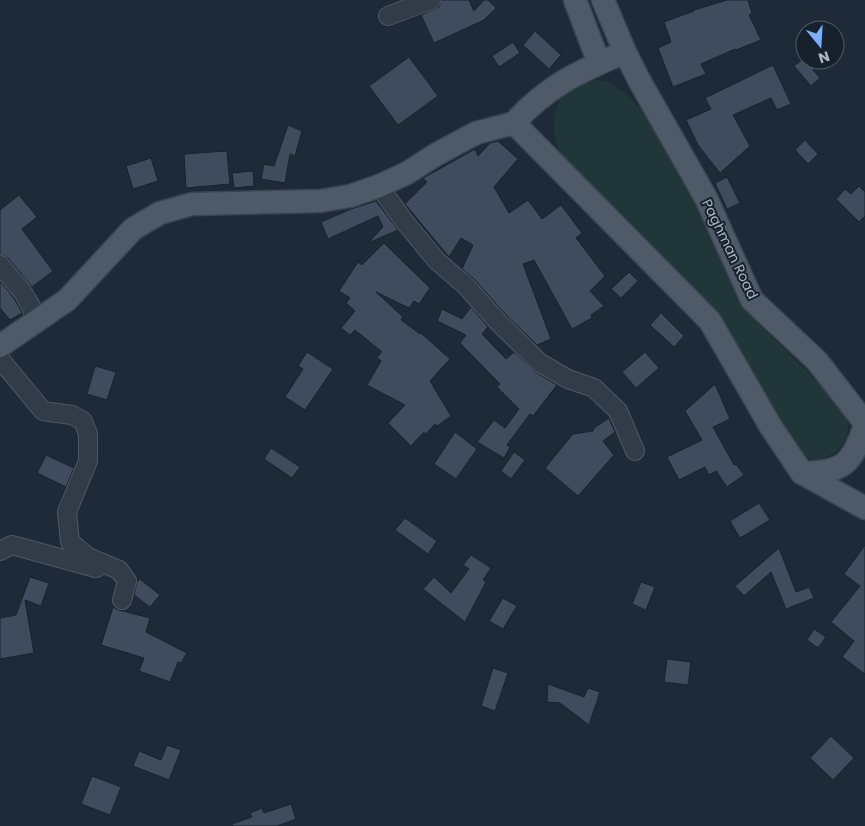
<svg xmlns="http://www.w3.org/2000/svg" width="865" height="826" viewBox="0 0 865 826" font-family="Poppins,sans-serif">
	<rect width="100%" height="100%" fill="#1e2a37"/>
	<!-- green -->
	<path fill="#203638" d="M 597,80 L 607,81 L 625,93 L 655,123 L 726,259 L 750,315 L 840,404 C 844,410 848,416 848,424 C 850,448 823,467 801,456 C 783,446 748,368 736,346 C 733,339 729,329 724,323 C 696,290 664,261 633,232 C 614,214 594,196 578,175 C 572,167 562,158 558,148 C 551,132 553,108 563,94 C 571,84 586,81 597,80 Z"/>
	<!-- building -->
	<g fill="#3f4c5d" stroke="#19222e">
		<polygon points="441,0 469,0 474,11 484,0 488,0 496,8 484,20 434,43 421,15 439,7"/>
		<polygon points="727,0 748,0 752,13 749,15 761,40 736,50 735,49 701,64 706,74 673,87 658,48 671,42 664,22 694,11 694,10"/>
		<polygon points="535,31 561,55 549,69 523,45"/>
		<polygon points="513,42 520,53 499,67 492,56"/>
		<polygon points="409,57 438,96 398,125 369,86"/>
		<polygon points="802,60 825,60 813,70 820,78 811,86 794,66"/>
		<polygon points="773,65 791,104 777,110 771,98 733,115 750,146 720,173 698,145 686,120 711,109 705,98"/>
		<polygon points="288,125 302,131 295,156 290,154 285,183 261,179 264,164 274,166"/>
		<polygon points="805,140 818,154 808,164 795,150"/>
		<polygon points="498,141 518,159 494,187 509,213 528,200 542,219 561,205 582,233 576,238 605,276 590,291 604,306 591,315 592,318 572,329 534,260 523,264 551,339 537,345 507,316 474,279 462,269 473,245 461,238 449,257 405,204 427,182 423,178 475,149 478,156 490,143"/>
		<polygon points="227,151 230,184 186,188 184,154"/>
		<polygon points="151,158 158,181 133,189 126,166"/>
		<polygon points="253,171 254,186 234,188 232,173"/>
		<polygon points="727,177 740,203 727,209 715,183"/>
		<polygon points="859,186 865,192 865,216 859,222 836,199 845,189 851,194"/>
		<polygon points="19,195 37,217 22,229 53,271 32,287 8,258 0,255 0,210"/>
		<polygon points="376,201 398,230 368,243 383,227 378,216 328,239 321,222 351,209"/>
		<polygon points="384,243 430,288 419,304 414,301 409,308 376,292 403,317 401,320 420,334 421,333 450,359 430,381 451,416 437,426 435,424 426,434 424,432 411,446 388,423 405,405 367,385 381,361 377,357 382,352 355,330 350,335 341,328 355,311 346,303 350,298 339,291 358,262 362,265"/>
		<polygon points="629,272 638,281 621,298 611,289"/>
		<polygon points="0,281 13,297 22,312 22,313 10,320 0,308"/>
		<polygon points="471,307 488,327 482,334 506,359 514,352 535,372 557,385 533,416 530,414 507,445 510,447 504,458 477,442 494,420 505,428 519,409 497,387 500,384 460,343 466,335 437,321 442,309 462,319"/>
		<polygon points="661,313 684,336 674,347 650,325"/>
		<polygon points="307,352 333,369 305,410 285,397 303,369 298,366"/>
		<polygon points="645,352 659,368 636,388 622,372"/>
		<polygon points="95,366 116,372 107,400 87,394"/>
		<polygon points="715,384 730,419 713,427 734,465 736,464 744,475 727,487 716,471 709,475 705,467 679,480 667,457 702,440 685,411"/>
		<polygon points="609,418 615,432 603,441 614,455 578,496 545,468 573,434 593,431 594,428"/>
		<polygon points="455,432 477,449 456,479 434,464"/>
		<polygon points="271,448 300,467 292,478 264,459"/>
		<polygon points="514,452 525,460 511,479 501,471"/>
		<polygon points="46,455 74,468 66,487 37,473"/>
		<polygon points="759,503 770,520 740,538 730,521"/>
		<polygon points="405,518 437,541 428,554 395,530"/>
		<polygon points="865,545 865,674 842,657 854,641 831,622 860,586 844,574"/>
		<polygon points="779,548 796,592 809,587 814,598 786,609 771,572 744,596 735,586"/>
		<polygon points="471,555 491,568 483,580 486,582 465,622 423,589 434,577 451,593 469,569 463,565"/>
		<polygon points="30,577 49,583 41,606 25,600 34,653 0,659 0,618 16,615"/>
		<polygon points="140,579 160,595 150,607 134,595 137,582"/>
		<polygon points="641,582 655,587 646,610 632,604"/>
		<polygon points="503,598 517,606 503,629 489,621"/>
		<polygon points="113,607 119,610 150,618 146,632 187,653 181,663 178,662 170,682 139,671 144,658 101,645"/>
		<polygon points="814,629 826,637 818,648 807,640"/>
		<polygon points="667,659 691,662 688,685 664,682"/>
		<polygon points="493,668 508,673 495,711 481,706"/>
		<polygon points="548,684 584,697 588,688 600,692 589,725 560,703 547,702"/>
		<polygon points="831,736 854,758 833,780 810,758"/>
		<polygon points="167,745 181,750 169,780 133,766 139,751 161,760"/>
		<polygon points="92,776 121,787 110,815 81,804"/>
		<polygon points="291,804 296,819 277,826 233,826 232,824 252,817 250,813 262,808 264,813"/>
	</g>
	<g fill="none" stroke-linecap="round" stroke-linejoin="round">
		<defs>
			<g id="minor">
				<polyline points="388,16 431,0"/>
				<polyline points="379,186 404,221 437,261 466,286 499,323 540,363 568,379 594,388 618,411 635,451"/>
				<polyline points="0,265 22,291 32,308 34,323"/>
				<polyline points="0,359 43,411 72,415 83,421 88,434 88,461 67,512 70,542 88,557 119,570 127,581 122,600"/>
				<polyline points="0,551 12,545 96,568"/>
			</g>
			<g id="major">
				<polyline points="575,0 599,63"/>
				<polyline points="603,0 625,52 639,80 706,198 752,300 817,361 865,423"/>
				<path d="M 625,52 C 580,71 547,86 514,123 L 710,321 L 771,427 L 802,473 L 865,508"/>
				<polyline points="0,346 67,300 133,229 160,213 192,204 320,201 350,196 379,186 407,173 437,154 476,133 514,123"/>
				<path d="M 802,473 C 845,471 850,466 865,426"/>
			</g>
		</defs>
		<!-- minor casing -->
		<use href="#minor" stroke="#4f5966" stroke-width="20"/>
		<!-- major casing -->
		<use href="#major" stroke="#3b4451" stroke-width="25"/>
		<!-- minor -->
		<use href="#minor" stroke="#323b48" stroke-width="18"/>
		<!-- major -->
		<use href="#major" stroke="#4f5a68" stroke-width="22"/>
	</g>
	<g text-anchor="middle" stroke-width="4" stroke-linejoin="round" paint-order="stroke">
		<!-- street labels -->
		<g font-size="14" fill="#abb6c5" stroke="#17212c">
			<text transform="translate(730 249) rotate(64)" y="5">Paghman Road</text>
		</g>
	</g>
	<!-- north arrow -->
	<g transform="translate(820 45) rotate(162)"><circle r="24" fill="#17212c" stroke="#525d69"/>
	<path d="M0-4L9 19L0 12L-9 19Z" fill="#78affe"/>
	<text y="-8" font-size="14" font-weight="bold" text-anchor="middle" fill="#abb6c5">N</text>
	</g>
</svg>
